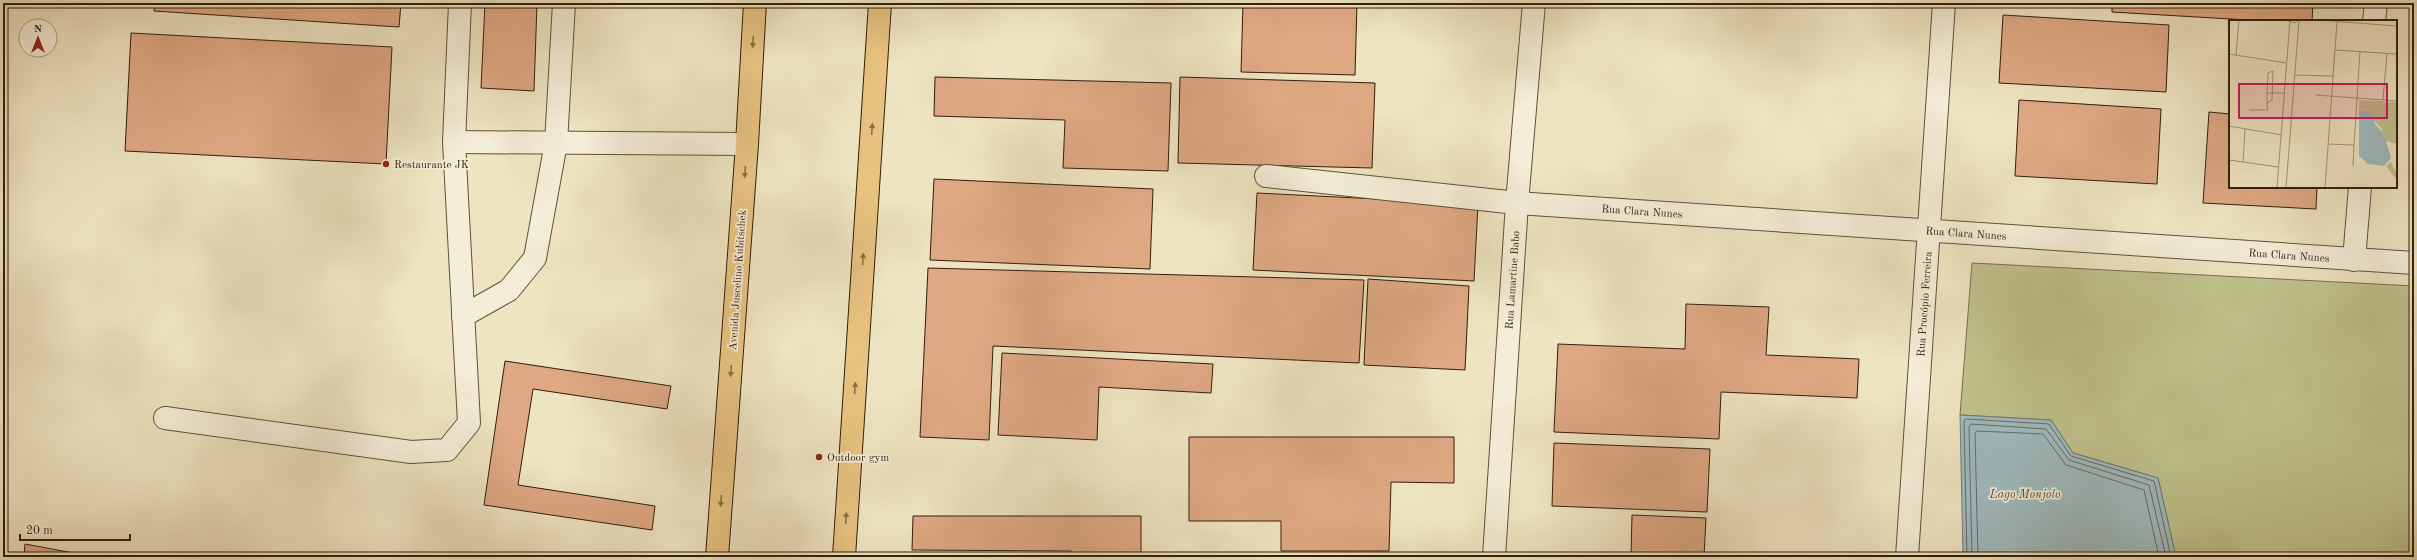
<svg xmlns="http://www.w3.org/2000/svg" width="2417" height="560" viewBox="0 0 2417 560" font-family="'Old Standard TT',serif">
	<rect width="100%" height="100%" fill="#eee4c1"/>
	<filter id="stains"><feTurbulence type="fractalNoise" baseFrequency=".005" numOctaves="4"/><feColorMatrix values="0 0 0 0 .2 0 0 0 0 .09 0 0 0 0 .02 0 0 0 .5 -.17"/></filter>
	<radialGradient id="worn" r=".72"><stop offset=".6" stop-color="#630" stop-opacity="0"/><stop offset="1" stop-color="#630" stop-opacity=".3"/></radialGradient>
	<!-- green -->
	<polygon fill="#c0c28d" stroke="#78704c" points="1972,263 2414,286 2414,557 2176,557 2158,478 2073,453 2051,420 1960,415"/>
	<!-- water -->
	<polygon fill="#9fbbbf" stroke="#737c77" points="1960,415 2051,420 2073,453 2158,478 2176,557 1963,557"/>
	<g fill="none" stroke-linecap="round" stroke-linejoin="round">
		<!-- shore -->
		<g stroke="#686c64" stroke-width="1">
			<polyline points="1967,557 1964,421 1966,419 2049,424 2071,456 2154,481 2171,557"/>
			<polyline points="1972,557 1969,427 1971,424 2046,429 2069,460 2149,485 2166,557"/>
			<polyline points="1978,557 1975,433 1977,431 2043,434 2066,465 2144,490 2159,557"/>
		</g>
	</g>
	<!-- building -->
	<g fill="#dea883" stroke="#311e0a">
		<polygon points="155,3 401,3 399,27 154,11"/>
		<polygon points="485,3 537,3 534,91 481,88"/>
		<polygon points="1243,3 1357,3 1355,75 1241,72"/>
		<polygon points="2112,3 2313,3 2312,21 2265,21 2112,12"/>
		<polygon points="2003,15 2169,25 2166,92 1999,83"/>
		<polygon points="131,33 392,47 386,164 125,151"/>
		<polygon points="935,77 1171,83 1168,171 1063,168 1065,120 934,116"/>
		<polygon points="1180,77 1375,83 1372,168 1178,163"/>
		<polygon points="2019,100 2161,109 2157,184 2015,176"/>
		<polygon points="2209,112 2230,114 2230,187 2317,187 2316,209 2203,203"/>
		<polygon points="934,179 1153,189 1150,269 930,260"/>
		<polygon points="1257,193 1478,204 1474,281 1253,270"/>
		<polygon points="928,268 1364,280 1359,363 993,346 989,440 920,437"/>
		<polygon points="1368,279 1469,286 1465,370 1364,365"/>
		<polygon points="1686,304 1769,307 1766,355 1859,359 1857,398 1721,392 1719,439 1554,432 1558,344 1685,349"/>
		<polygon points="1002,353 1213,364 1211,393 1099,387 1097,440 998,435"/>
		<polygon points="505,361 671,386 667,409 533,389 518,485 655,506 652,530 484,505"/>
		<polygon points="1189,437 1454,437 1454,483 1391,482 1389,551 1281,551 1281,521 1189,521"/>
		<polygon points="1554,443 1710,449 1707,512 1552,506"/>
		<polygon points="1632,515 1706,518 1704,557 1631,557"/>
		<polygon points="913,516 1141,516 1141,557 1071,557 1071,551 912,550"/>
		<polygon points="25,544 79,554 79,557 24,557"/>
		<polygon points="79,554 103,557 79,557"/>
		<polygon points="1193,556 1309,557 1193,557"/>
	</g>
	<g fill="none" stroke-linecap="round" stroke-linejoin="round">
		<defs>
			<g id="minor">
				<polyline points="2374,21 2376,3"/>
				<polyline points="454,142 747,144"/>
				<polyline points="1266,176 1517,203 2414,263"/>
				<polyline points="2354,260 2360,187"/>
				<polyline points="463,316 509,290 535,258 556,143 564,3"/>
				<polyline points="165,418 411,452 447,450 469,423 454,142 460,3"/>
				<polyline points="1494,557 1517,203 1534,3"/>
				<polyline points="1907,557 1944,3"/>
			</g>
			<g id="major">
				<polyline points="717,557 747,144 755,3"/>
				<polyline points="844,557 880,3"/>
			</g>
		</defs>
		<!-- minor casing -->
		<use href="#minor" stroke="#605038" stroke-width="24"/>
		<!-- major casing -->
		<use href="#major" stroke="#311e0a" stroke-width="24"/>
		<!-- minor -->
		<use href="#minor" stroke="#f4edd7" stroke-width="22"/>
		<!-- major -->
		<use href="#major" stroke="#e7c280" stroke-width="22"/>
	</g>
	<!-- one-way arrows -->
	<defs><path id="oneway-solid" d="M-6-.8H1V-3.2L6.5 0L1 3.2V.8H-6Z"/></defs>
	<g fill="#8c7045">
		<use href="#oneway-solid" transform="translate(753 42) rotate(93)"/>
		<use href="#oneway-solid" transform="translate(872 129) rotate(-86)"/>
		<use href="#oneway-solid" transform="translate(745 172) rotate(94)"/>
		<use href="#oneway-solid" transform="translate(863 259) rotate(-86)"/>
		<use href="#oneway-solid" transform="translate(731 371) rotate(94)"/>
		<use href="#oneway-solid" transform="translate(855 388) rotate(-86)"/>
		<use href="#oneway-solid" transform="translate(721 501) rotate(94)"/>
		<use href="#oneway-solid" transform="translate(846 518) rotate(-86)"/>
	</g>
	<!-- markers -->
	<g fill="#8f2418" stroke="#f4edd7" stroke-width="1.5">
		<circle cx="386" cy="164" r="4"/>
		<circle cx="819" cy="457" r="4"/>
	</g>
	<g text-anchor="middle" stroke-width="3.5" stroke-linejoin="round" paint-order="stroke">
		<!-- poi labels -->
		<g font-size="11" fill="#311e0a" stroke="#f4edd7" text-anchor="start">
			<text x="394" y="168">Restaurante JK</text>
			<text x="827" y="461">Outdoor gym</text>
		</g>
		<!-- street labels -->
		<g font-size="11" fill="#311e0a" stroke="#f4edd7">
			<text transform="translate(1642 211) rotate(4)" y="4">Rua Clara Nunes</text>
			<text transform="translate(1966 233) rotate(4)" y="4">Rua Clara Nunes</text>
			<text transform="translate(2289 255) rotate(4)" y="4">Rua Clara Nunes</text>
			<text transform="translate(737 280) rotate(-86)" y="4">Avenida Juscelino Kubitschek</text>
			<text transform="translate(1512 280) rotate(-86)" y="4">Rua Lamartine Babo</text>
			<text transform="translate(1924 304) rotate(-86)" y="4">Rua Procópio Ferreira</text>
		</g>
		<!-- water labels -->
		<g font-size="12" font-style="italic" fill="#524d40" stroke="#f4edd7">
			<text x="2025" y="498">Lago Monjolo</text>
		</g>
	</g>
	<!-- overview -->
	<g transform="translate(2229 20)">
		<rect width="168" height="168" fill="#eee4c1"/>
		<path d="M 130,80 L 168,82 L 168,124 L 157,121 L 152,108 L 135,90 L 130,89 ZM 162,142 L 166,151 L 168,149 L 168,160 L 159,149 L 158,145 Z" fill="#c0c28d"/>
		<path d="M 130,89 L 142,93 L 146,104 L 155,114 L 162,138 L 155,146 L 139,144 L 130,136 Z" fill="#9fbbbf"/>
		<path fill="none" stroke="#a29578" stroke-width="1" d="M 56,0 L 66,3 L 69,0M 89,0 L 168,6M 106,30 L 168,34M 0,34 L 57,43M 7,35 L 10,0M 65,55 L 104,56M 38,73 L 56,73M 87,75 L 168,81M 154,80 L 158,33M 20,90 L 39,90 L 38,83 L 38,73 L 39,53 L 44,51 L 43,80 L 38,83M 0,106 L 53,115M 100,124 L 125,125 L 131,31M 0,140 L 49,147M 14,142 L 16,109M 124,146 L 125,125M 48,168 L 61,0M 57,168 L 70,0M 96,168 L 108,2"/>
		<path fill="#c2185b" fill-opacity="0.15" stroke="#c2185b" stroke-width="2" d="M 10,64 L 158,64 L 158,98 L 10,98 Z"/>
		<rect width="168" height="168" fill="none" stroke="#311e0a" stroke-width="2"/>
	</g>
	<!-- margin -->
	<rect width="2417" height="560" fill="none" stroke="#eee4c1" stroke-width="16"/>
	<rect x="4" y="4" width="2409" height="552" fill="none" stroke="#311e0a" stroke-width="2"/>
	<rect x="8" y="8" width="2401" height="544" fill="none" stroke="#311e0a"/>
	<!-- north arrow -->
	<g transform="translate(38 38)"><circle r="19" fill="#f4edd7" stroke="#a69a85"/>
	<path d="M0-3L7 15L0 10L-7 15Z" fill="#8f2418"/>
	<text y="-6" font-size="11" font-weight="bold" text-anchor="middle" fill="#311e0a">N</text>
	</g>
	<!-- scale -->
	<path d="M20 534v6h110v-6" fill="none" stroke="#311e0a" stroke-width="2"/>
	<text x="26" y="534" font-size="12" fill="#311e0a" stroke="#f4edd7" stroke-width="3" paint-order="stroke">20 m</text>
	<rect width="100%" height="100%" filter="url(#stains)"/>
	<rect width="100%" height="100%" fill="url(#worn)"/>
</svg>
